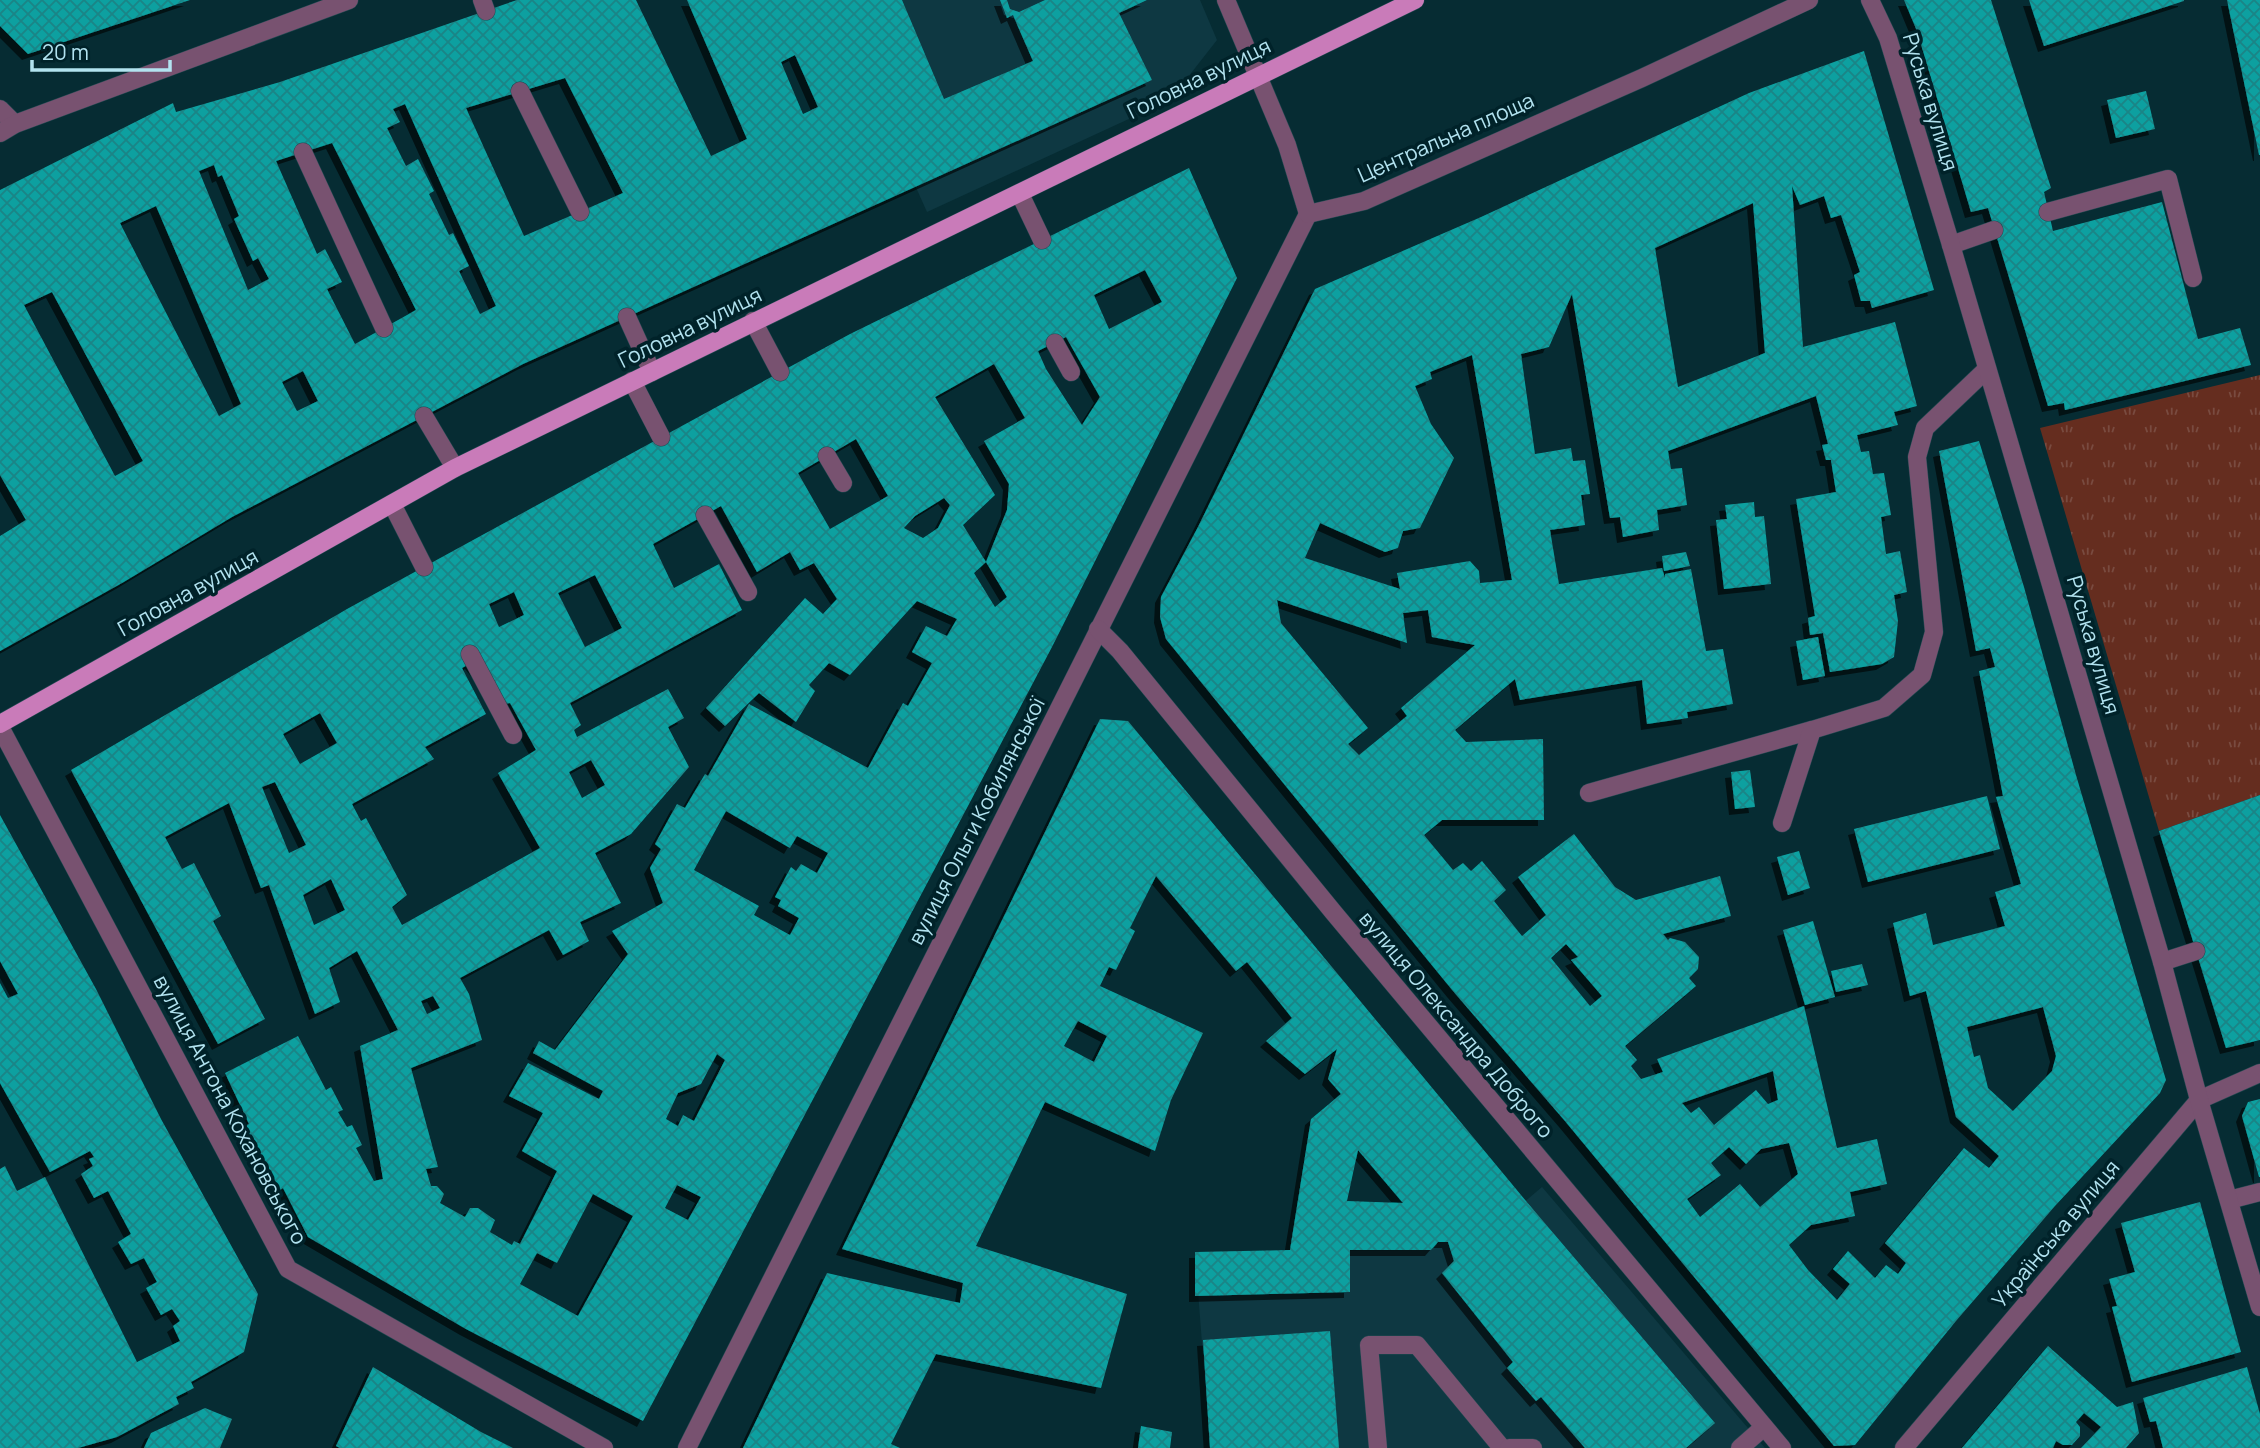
<svg xmlns="http://www.w3.org/2000/svg" width="2260" height="1448" viewBox="0 0 2260 1448" font-family="Manrope,sans-serif">
	<defs>
		<pattern id="park-tufts" width="24" height="20" patternUnits="userSpaceOnUse" patternTransform="scale(1.75)"><rect width="24" height="20" fill="#652d1f"/><path d="M3 7l-1-3M5 7V3M7 7l1-3M15 17l-1-3M17 17v-4M19 17l1-3" fill="none" stroke="#794b40"/></pattern>
		<pattern id="building-cross-hatch" width="8" height="8" patternUnits="userSpaceOnUse" patternTransform="scale(1.75)"><rect width="8" height="8" fill="#10a0a0"/><path d="M0 0l8 8M0 8l8-8" fill="none" stroke="#1b8486"/></pattern>
		<filter id="shadow"><feDropShadow dx="-6" dy="6" stdDeviation="0" flood-color="#0009"/></filter>
	</defs>
	<rect width="100%" height="100%" fill="#062c33"/>
	<!-- built -->
	<g fill="#0e3842">
		<polygon points="832,0 1200,0 1217,40 1170,100 927,212"/>
		<polygon points="1542,1187 1765,1448 1210,1448 1195,1252 1431,1250 1438,1242 1448,1242 1454,1261"/>
	</g>
	<!-- park -->
	<polygon fill="url(#park-tufts)" points="2260,375 2260,795 2159,831 2040,428"/>
	<!-- building -->
	<g fill="url(#building-cross-hatch)" fill-rule="evenodd" filter="url(#shadow)">
		<polygon points="0,0 190,0 28,54 0,26"/>
		<path d="M 517,0 L 636,0 L 711,156 L 747,139 L 687,0 L 902,0 L 944,99 L 1033,61 L 1013,15 L 1007,18 L 1000,0 L 1007,0 L 1010,9 L 1019,12 L 1045,0 L 1147,0 L 1119,13 L 1152,80 L 523,364 L 232,517 L 122,583 L 0,651 L 0,536 L 26,520 L 0,475 L 0,190 L 173,103 L 176,112 L 280,82 ZM 795,55 L 818,107 L 803,114 L 781,62 ZM 565,78 L 623,193 L 524,236 L 466,108 ZM 405,104 L 496,306 L 480,314 L 459,271 L 469,266 L 453,233 L 449,235 L 429,194 L 434,191 L 418,159 L 406,166 L 387,128 L 400,122 L 393,109 ZM 332,143 L 416,310 L 355,344 L 327,289 L 342,282 L 325,249 L 317,254 L 276,161 ZM 214,165 L 218,177 L 222,175 L 239,216 L 234,219 L 253,261 L 258,258 L 269,279 L 248,290 L 199,171 ZM 156,206 L 241,404 L 219,416 L 120,223 ZM 52,292 L 143,461 L 115,476 L 24,305 ZM 303,371 L 318,401 L 297,411 L 282,382 Z"/>
		<polygon points="1904,0 1991,0 2051,188 2044,192 2053,231 2162,202 2198,339 2240,328 2251,365 2065,410 2064,403 2048,406 1988,208 1971,212 1917,31"/>
		<polygon points="2029,0 2184,0 2184,1 2044,46"/>
		<polygon points="2227,0 2260,0 2260,155 2259,155"/>
		<path d="M 1864,51 L 1934,290 L 1872,308 L 1870,301 L 1861,301 L 1854,275 L 1860,272 L 1841,215 L 1831,218 L 1824,196 L 1800,205 L 1792,186 L 1803,347 L 1895,322 L 1917,406 L 1894,412 L 1898,425 L 1857,435 L 1861,452 L 1869,451 L 1873,474 L 1884,473 L 1891,515 L 1881,517 L 1886,554 L 1900,551 L 1907,592 L 1894,595 L 1898,621 L 1894,657 L 1882,664 L 1830,672 L 1823,633 L 1810,635 L 1808,618 L 1815,616 L 1796,499 L 1836,492 L 1831,460 L 1826,460 L 1822,445 L 1828,444 L 1816,396 L 1668,451 L 1671,469 L 1682,468 L 1687,505 L 1657,510 L 1659,530 L 1623,537 L 1620,517 L 1610,518 L 1572,294 L 1549,347 L 1521,354 L 1535,454 L 1571,448 L 1573,461 L 1585,460 L 1590,494 L 1581,495 L 1585,525 L 1550,530 L 1559,584 L 1662,568 L 1665,578 L 1665,574 L 1691,569 L 1706,651 L 1723,649 L 1733,704 L 1687,712 L 1688,718 L 1647,724 L 1642,680 L 1520,700 L 1515,679 L 1455,730 L 1466,742 L 1543,739 L 1544,820 L 1442,820 L 1424,835 L 1453,870 L 1463,863 L 1471,871 L 1482,861 L 1506,890 L 1494,901 L 1522,936 L 1546,915 L 1518,877 L 1574,834 L 1615,887 L 1636,900 L 1720,876 L 1731,916 L 1663,934 L 1668,940 L 1670,938 L 1685,942 L 1699,957 L 1698,969 L 1689,978 L 1696,986 L 1625,1046 L 1637,1060 L 1631,1066 L 1641,1079 L 1663,1072 L 1657,1059 L 1804,1006 L 1837,1148 L 1877,1139 L 1887,1184 L 1850,1192 L 1855,1216 L 1811,1225 L 1789,1245 L 1808,1270 L 1837,1300 L 1850,1284 L 1833,1269 L 1848,1251 L 1875,1278 L 1886,1265 L 1898,1274 L 1906,1263 L 1885,1243 L 1964,1148 L 1989,1168 L 1999,1156 L 1956,1117 L 1926,991 L 1910,996 L 1893,923 L 1926,913 L 1933,945 L 2005,926 L 1995,892 L 2021,884 L 1996,797 L 2003,796 L 1979,671 L 1995,667 L 1990,648 L 1976,651 L 1939,451 L 1979,441 L 2024,587 L 2076,775 L 2166,1080 L 2160,1093 L 2055,1206 L 1956,1321 L 1855,1445 L 1834,1446 L 1565,1121 L 1453,991 L 1262,757 L 1166,639 L 1160,617 L 1161,597 L 1198,527 L 1315,289 L 1481,217 L 1749,93 ZM 1753,203 L 1765,353 L 1678,387 L 1655,248 ZM 1472,355 L 1512,580 L 1480,583 L 1479,571 L 1470,561 L 1397,573 L 1400,589 L 1305,558 L 1320,523 L 1385,552 L 1398,548 L 1403,531 L 1420,528 L 1454,458 L 1431,424 L 1415,386 L 1432,379 L 1430,372 ZM 1277,600 L 1407,643 L 1403,613 L 1428,610 L 1432,637 L 1475,645 L 1401,708 L 1407,716 L 1359,755 L 1348,744 L 1368,728 L 1281,623 ZM 1566,944 L 1578,957 L 1571,960 L 1602,996 L 1590,1006 L 1551,958 ZM 2043,1007 L 2056,1056 L 2052,1071 L 2013,1111 L 1988,1088 L 1980,1055 L 1974,1057 L 1967,1027 ZM 1773,1071 L 1778,1100 L 1768,1104 L 1756,1090 L 1714,1125 L 1699,1107 L 1691,1113 L 1682,1103 ZM 1789,1143 L 1798,1174 L 1760,1207 L 1740,1184 L 1700,1217 L 1687,1199 L 1721,1175 L 1711,1163 L 1729,1147 L 1746,1164 L 1761,1149 Z"/>
		<polygon points="2146,91 2155,129 2116,138 2107,100"/>
		<path d="M 1189,168 L 1237,278 L 1052,647 L 643,1421 L 466,1329 L 308,1237 L 283,1188 L 280,1190 L 245,1126 L 249,1124 L 225,1073 L 298,1036 L 326,1090 L 331,1087 L 343,1110 L 338,1112 L 347,1127 L 352,1125 L 362,1145 L 356,1148 L 374,1181 L 383,1179 L 360,1046 L 398,1030 L 357,951 L 329,968 L 340,1002 L 315,1014 L 269,885 L 261,888 L 229,803 L 165,837 L 182,869 L 194,863 L 221,916 L 213,921 L 265,1019 L 218,1044 L 71,770 L 347,609 L 850,334 ZM 1145,270 L 1162,302 L 1109,329 L 1094,295 ZM 1066,337 L 1100,397 L 1082,425 L 1046,369 L 1038,351 ZM 994,364 L 1025,418 L 984,441 L 1009,484 L 1007,510 L 986,562 L 1007,597 L 995,607 L 974,573 L 986,562 L 963,525 L 995,495 L 935,397 ZM 856,439 L 888,496 L 830,529 L 798,473 ZM 944,498 L 950,505 L 938,528 L 923,538 L 904,528 L 915,516 ZM 721,506 L 757,572 L 790,552 L 800,570 L 814,563 L 837,599 L 823,614 L 805,598 L 706,708 L 725,726 L 759,693 L 796,722 L 815,691 L 809,685 L 829,663 L 850,675 L 917,601 L 957,619 L 947,636 L 926,626 L 912,652 L 932,663 L 908,706 L 903,703 L 868,768 L 749,704 L 708,776 L 705,774 L 685,808 L 677,804 L 655,844 L 661,849 L 650,868 L 663,903 L 612,931 L 628,954 L 555,1050 L 539,1041 L 533,1053 L 603,1091 L 599,1099 L 528,1063 L 509,1096 L 543,1113 L 522,1151 L 557,1171 L 520,1244 L 514,1241 L 512,1245 L 490,1232 L 495,1220 L 478,1208 L 470,1208 L 465,1217 L 440,1203 L 444,1194 L 437,1186 L 431,1186 L 426,1169 L 438,1167 L 411,1068 L 482,1040 L 469,994 L 460,978 L 549,930 L 563,955 L 589,941 L 580,922 L 621,903 L 595,853 L 631,834 L 689,767 L 668,727 L 684,718 L 668,689 L 577,737 L 574,730 L 581,725 L 570,703 L 742,610 L 719,564 L 674,588 L 653,544 ZM 595,575 L 622,628 L 585,647 L 558,593 ZM 514,592 L 524,615 L 499,627 L 489,604 ZM 471,663 L 505,704 L 510,703 L 536,750 L 498,773 L 540,848 L 402,925 L 392,907 L 407,895 L 366,818 L 361,821 L 352,804 L 434,759 L 425,747 L 486,714 L 462,668 ZM 320,713 L 337,743 L 300,764 L 283,734 ZM 591,760 L 605,785 L 582,798 L 569,772 ZM 275,782 L 306,845 L 289,853 L 262,787 ZM 726,811 L 790,848 L 797,836 L 828,853 L 817,873 L 801,864 L 796,871 L 791,867 L 775,897 L 781,900 L 778,906 L 799,918 L 790,935 L 754,915 L 759,906 L 694,870 ZM 331,879 L 345,910 L 314,925 L 303,895 ZM 433,996 L 440,1008 L 427,1014 L 421,1001 ZM 717,1054 L 725,1060 L 694,1121 L 683,1115 L 678,1126 L 666,1119 L 678,1093 L 701,1084 ZM 677,1185 L 701,1197 L 688,1220 L 665,1208 ZM 593,1194 L 633,1216 L 578,1316 L 520,1284 L 537,1253 L 557,1263 Z"/>
		<polygon points="1754,502 1755,517 1764,516 1771,584 1724,589 1716,520 1727,519 1725,505"/>
		<polygon points="1686,552 1690,566 1664,571 1662,556"/>
		<polygon points="1818,637 1825,676 1803,680 1796,641"/>
		<path d="M 1100,719 L 1128,721 L 1526,1201 L 1715,1423 L 1686,1448 L 1585,1448 L 1541,1397 L 1536,1401 L 1507,1368 L 1513,1362 L 1442,1273 L 1454,1261 L 1448,1242 L 1438,1242 L 1431,1250 L 1350,1250 L 1350,1292 L 1195,1296 L 1195,1252 L 1290,1250 L 1311,1119 L 1341,1094 L 1328,1079 L 1337,1049 L 1305,1074 L 1266,1041 L 1292,1018 L 1247,962 L 1236,971 L 1156,876 L 1130,928 L 1135,931 L 1116,970 L 1109,967 L 1100,986 L 1203,1033 L 1171,1100 L 1155,1151 L 1045,1102 L 976,1246 L 1127,1294 L 1101,1388 L 936,1354 L 891,1444 L 900,1448 L 743,1448 L 827,1273 L 960,1303 L 963,1283 L 842,1249 ZM 1078,1021 L 1107,1036 L 1094,1062 L 1064,1046 ZM 1358,1150 L 1403,1203 L 1347,1201 Z"/>
		<polygon points="1750,770 1755,807 1735,809 1731,772"/>
		<polygon points="2260,795 2260,1040 2226,1048 2159,831"/>
		<polygon points="1987,796 2000,849 1868,882 1854,829"/>
		<polygon points="0,815 96,989 161,1119 258,1294 244,1352 191,1382 194,1388 176,1397 179,1404 117,1437 78,1448 0,1448 0,1169 5,1166 17,1191 45,1177 137,1362 180,1341 173,1326 180,1321 172,1309 161,1315 146,1288 157,1282 144,1258 131,1264 118,1242 131,1234 108,1191 94,1198 81,1174 93,1166 89,1159 94,1157 90,1151 50,1172 0,1083 0,983 8,998 18,994 0,961"/>
		<polygon points="1799,851 1810,888 1788,895 1777,857"/>
		<polygon points="1813,921 1835,997 1805,1005 1783,930"/>
		<polygon points="1862,964 1868,985 1836,992 1831,971"/>
		<polygon points="2260,1099 2260,1177 2259,1177 2242,1116 2248,1102"/>
		<polygon points="2200,1202 2241,1352 2132,1382 2112,1307 2117,1306 2109,1279 2135,1272 2121,1223"/>
		<polygon points="1330,1331 1339,1448 1210,1448 1203,1340"/>
		<polygon points="2048,1346 2117,1407 2133,1402 2139,1433 2126,1448 2081,1448 2101,1427 2084,1413 2076,1422 2080,1427 2080,1436 2072,1445 2063,1445 2056,1441 2053,1448 1962,1448"/>
		<polygon points="373,1367 481,1432 513,1448 340,1448 336,1446"/>
		<polygon points="2247,1367 2260,1414 2260,1448 2163,1448 2156,1421 2150,1422 2143,1398"/>
		<polygon points="205,1408 232,1419 220,1448 144,1448 151,1433"/>
		<polygon points="1141,1426 1172,1432 1170,1448 1138,1448"/>
	</g>
	<g fill="none" stroke-linecap="round" stroke-linejoin="round">
		<defs>
			<g id="service">
				<polyline points="482,0 486,11"/>
				<polyline points="520,91 580,212"/>
				<polyline points="303,152 384,328"/>
				<polyline points="1020,194 1042,240"/>
				<polyline points="2048,212 2168,179 2193,278"/>
				<polyline points="1951,245 1994,230"/>
				<polyline points="627,317 652,372"/>
				<polyline points="753,321 780,372"/>
				<polyline points="1055,343 1071,372"/>
				<polyline points="632,381 661,437"/>
				<polyline points="424,416 455,468"/>
				<polyline points="827,456 843,483"/>
				<polyline points="392,504 424,567"/>
				<polyline points="705,515 748,592"/>
				<polyline points="470,654 513,735"/>
				<polyline points="1589,793 1812,730"/>
				<polyline points="1782,823 1812,730 1884,708 1922,675 1934,632 1917,457 1925,428 1987,369"/>
				<polyline points="2162,962 2196,951"/>
				<polyline points="2229,1200 2260,1192"/>
				<polyline points="1378,1448 1369,1345 1417,1345 1502,1448"/>
				<polyline points="1509,1448 1533,1448"/>
				<polyline points="1740,1448 1764,1427"/>
			</g>
			<polyline id="pedestrian" points="687,1448 1308,214"/>
			<g id="minor">
				<polyline points="1226,0 1287,145 1308,214 1364,201 1642,78 1809,0"/>
				<polyline points="1098,629 1120,651 1334,913 1782,1448"/>
				<polyline points="0,727 288,1269 604,1448"/>
				<polyline points="1904,1448 2199,1100 2260,1073"/>
			</g>
			<g id="tertiary">
				<polyline points="1870,0 1888,38 1951,245 2162,962 2199,1100 2260,1307"/>
				<polyline points="0,109 15,124"/>
				<polyline points="0,133 15,124 349,0"/>
			</g>
			<polyline id="primary" points="0,724 455,468 1415,0"/>
		</defs>
		<!-- service casing -->
		<use href="#service" stroke="#224951" stroke-width="19"/>
		<!-- pedestrian casing -->
		<use href="#pedestrian" stroke="#224951" stroke-width="19"/>
		<!-- minor casing -->
		<use href="#minor" stroke="#224951" stroke-width="19"/>
		<!-- tertiary casing -->
		<use href="#tertiary" stroke="#224951" stroke-width="19"/>
		<!-- primary casing -->
		<use href="#primary" stroke="#224951" stroke-width="19"/>
		<!-- service -->
		<use href="#service" stroke="#785270" stroke-width="18"/>
		<!-- pedestrian -->
		<use href="#pedestrian" stroke="#785270" stroke-width="18"/>
		<!-- minor -->
		<use href="#minor" stroke="#785270" stroke-width="18"/>
		<!-- tertiary -->
		<use href="#tertiary" stroke="#785270" stroke-width="18"/>
		<!-- primary -->
		<use href="#primary" stroke="#c97bb9" stroke-width="18"/>
	</g>
	<g text-anchor="middle" stroke-width="7" stroke-linejoin="round" paint-order="stroke">
		<!-- street labels -->
		<g font-size="21" fill="#b2e3f0" stroke="#002229">
			<text transform="translate(1199 79) rotate(-26)" y="7">Головна вулиця</text>
			<text transform="translate(1930 102) rotate(73)" y="7">Руська вулиця</text>
			<text transform="translate(1446 138) rotate(-24)" y="7">Центральна площа</text>
			<text transform="translate(690 328) rotate(-26)" y="7">Головна вулиця</text>
			<text transform="translate(188 593) rotate(-29)" y="7">Головна вулиця</text>
			<text transform="translate(2093 645) rotate(74)" y="7">Руська вулиця</text>
			<text transform="translate(977 821) rotate(-63)" y="7">вулиця Ольги Кобилянської</text>
			<text transform="translate(1456 1025) rotate(50)" y="7">вулиця Олександра Доброго</text>
			<text transform="translate(230 1110) rotate(62)" y="7">вулиця Антона Кохановського</text>
			<text transform="translate(2056 1234) rotate(-50)" y="7">Українська вулиця</text>
		</g>
	</g>
	<!-- scale -->
	<path d="M32 60v10h138v-10" fill="none" stroke="#b2e3f0" stroke-width="3.5"/>
	<text x="42" y="60" font-size="21" fill="#b2e3f0" stroke="#002229" stroke-width="5" paint-order="stroke">20 m</text>
</svg>
